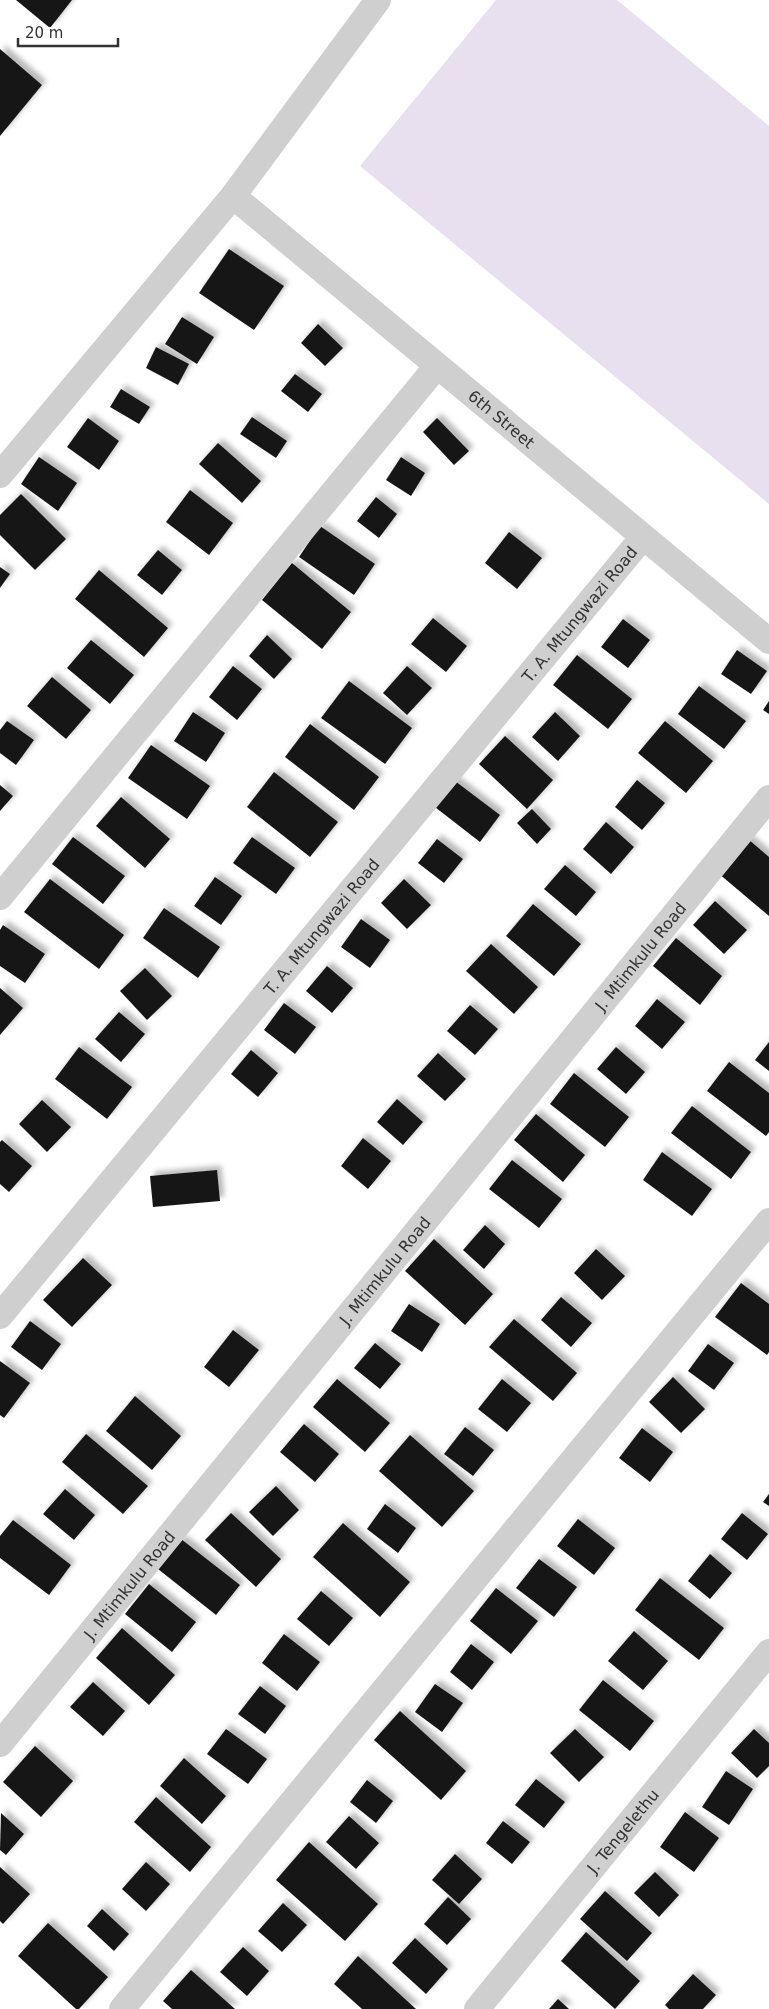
<svg xmlns="http://www.w3.org/2000/svg" width="769" height="2009" viewBox="0 0 769 2009" font-family="'DejaVu Sans',sans-serif">
	<defs>
		<filter id="shadow"><feDropShadow dx="4.5" dy="-4.5" stdDeviation="2.5" flood-color="#0004"/></filter>
	</defs>
	<rect width="100%" height="100%" fill="#fff"/>
	<!-- green -->
	<polygon fill="#e8dfef" points="496,0 617,0 769,126 769,504 360,166"/>
	<!-- building -->
	<g fill="#191919" filter="url(#shadow)">
		<polygon points="16,0 72,0 50,28"/>
		<polygon points="0,49 42,85 0,136"/>
		<polygon points="229,249 284,286 254,330 199,293"/>
		<polygon points="182,317 214,337 197,364 165,344"/>
		<polygon points="318,324 343,348 325,366 301,343"/>
		<polygon points="156,347 189,364 178,385 146,368"/>
		<polygon points="295,374 322,394 308,412 281,391"/>
		<polygon points="121,389 150,407 139,424 110,407"/>
		<polygon points="252,417 287,441 276,458 240,434"/>
		<polygon points="88,418 119,441 99,470 67,447"/>
		<polygon points="437,418 469,451 454,465 423,432"/>
		<polygon points="218,443 261,481 242,503 199,464"/>
		<polygon points="39,457 77,483 58,511 21,484"/>
		<polygon points="401,457 425,473 411,496 386,480"/>
		<polygon points="190,490 233,523 209,555 166,522"/>
		<polygon points="21,494 66,539 35,570 0,535 0,515"/>
		<polygon points="376,497 397,514 379,538 357,521"/>
		<polygon points="320,526 375,564 354,595 299,557"/>
		<polygon points="509,532 542,558 517,589 485,563"/>
		<polygon points="158,550 182,570 162,595 137,575"/>
		<polygon points="292,563 351,612 322,649 262,600"/>
		<polygon points="0,567 10,574 0,588"/>
		<polygon points="99,570 168,628 144,657 75,599"/>
		<polygon points="433,618 467,646 446,672 411,644"/>
		<polygon points="623,619 650,640 628,668 601,647"/>
		<polygon points="267,635 292,659 274,679 249,656"/>
		<polygon points="91,640 134,675 110,704 67,668"/>
		<polygon points="737,650 767,671 751,694 721,674"/>
		<polygon points="577,655 632,699 608,729 553,685"/>
		<polygon points="233,666 262,689 237,720 209,697"/>
		<polygon points="407,666 432,688 407,715 383,693"/>
		<polygon points="52,677 91,710 66,739 27,706"/>
		<polygon points="349,681 412,728 385,764 321,718"/>
		<polygon points="699,686 746,721 724,749 678,714"/>
		<polygon points="769,701 769,714 763,710"/>
		<polygon points="193,712 225,733 206,762 174,741"/>
		<polygon points="555,712 580,736 558,761 532,737"/>
		<polygon points="7,721 34,740 16,765 0,753 0,730"/>
		<polygon points="665,721 713,761 686,793 638,753"/>
		<polygon points="310,724 379,777 354,810 285,757"/>
		<polygon points="505,736 553,780 527,809 479,764"/>
		<polygon points="151,745 210,786 187,819 128,778"/>
		<polygon points="274,772 338,822 310,857 247,807"/>
		<polygon points="451,778 500,815 480,842 431,804"/>
		<polygon points="637,780 665,803 642,830 615,807"/>
		<polygon points="0,785 13,796 0,811"/>
		<polygon points="121,797 170,839 145,868 96,826"/>
		<polygon points="532,809 551,829 537,844 517,823"/>
		<polygon points="606,822 634,847 611,874 583,849"/>
		<polygon points="73,837 125,876 103,904 52,864"/>
		<polygon points="252,837 295,868 276,894 233,863"/>
		<polygon points="437,839 463,859 444,883 418,863"/>
		<polygon points="748,839 769,857 769,916 718,873"/>
		<polygon points="565,865 596,892 576,916 544,889"/>
		<polygon points="215,877 242,896 221,925 194,906"/>
		<polygon points="50,879 124,935 99,969 24,912"/>
		<polygon points="404,879 431,905 407,929 381,903"/>
		<polygon points="715,901 747,930 724,954 693,925"/>
		<polygon points="533,904 581,944 554,976 506,936"/>
		<polygon points="164,908 220,947 198,978 143,938"/>
		<polygon points="361,919 390,940 370,968 341,947"/>
		<polygon points="3,925 45,954 25,983 0,966 0,930"/>
		<polygon points="676,938 722,976 700,1005 653,966"/>
		<polygon points="491,944 538,987 514,1014 466,971"/>
		<polygon points="327,966 353,988 332,1013 306,991"/>
		<polygon points="145,968 172,996 147,1020 120,991"/>
		<polygon points="0,988 23,1008 0,1035"/>
		<polygon points="657,999 685,1022 662,1049 635,1026"/>
		<polygon points="284,1003 316,1027 295,1054 264,1030"/>
		<polygon points="470,1005 498,1029 475,1055 447,1031"/>
		<polygon points="119,1012 145,1034 121,1062 95,1039"/>
		<polygon points="769,1042 769,1071 755,1060"/>
		<polygon points="79,1047 132,1087 107,1119 55,1079"/>
		<polygon points="616,1047 645,1072 626,1094 597,1069"/>
		<polygon points="251,1050 278,1073 258,1097 231,1074"/>
		<polygon points="438,1053 466,1079 445,1101 417,1076"/>
		<polygon points="729,1062 769,1093 769,1132 766,1136 707,1091"/>
		<polygon points="574,1073 629,1117 605,1147 550,1104"/>
		<polygon points="397,1099 423,1122 403,1145 377,1122"/>
		<polygon points="42,1100 71,1127 47,1152 19,1124"/>
		<polygon points="692,1106 751,1152 731,1179 671,1133"/>
		<polygon points="536,1114 585,1155 563,1182 514,1140"/>
		<polygon points="363,1138 391,1161 368,1189 341,1166"/>
		<polygon points="2,1140 32,1166 9,1192 0,1184 0,1142"/>
		<polygon points="662,1152 712,1189 692,1216 643,1180"/>
		<polygon points="512,1160 562,1199 539,1228 489,1189"/>
		<polygon points="217,1170 220,1201 153,1207 150,1176"/>
		<polygon points="485,1225 505,1244 484,1269 463,1250"/>
		<polygon points="434,1239 493,1294 465,1325 405,1271"/>
		<polygon points="596,1249 625,1276 602,1300 574,1273"/>
		<polygon points="83,1258 112,1285 72,1327 43,1300"/>
		<polygon points="741,1283 769,1304 769,1352 767,1355 715,1317"/>
		<polygon points="561,1297 592,1323 571,1347 541,1320"/>
		<polygon points="409,1304 440,1324 422,1352 391,1331"/>
		<polygon points="514,1319 577,1373 553,1401 489,1347"/>
		<polygon points="30,1321 61,1344 42,1370 11,1347"/>
		<polygon points="233,1330 259,1350 229,1387 204,1367"/>
		<polygon points="375,1343 401,1364 380,1389 354,1368"/>
		<polygon points="708,1344 734,1363 714,1390 688,1371"/>
		<polygon points="0,1361 30,1383 4,1418 0,1415"/>
		<polygon points="673,1377 705,1409 681,1433 649,1402"/>
		<polygon points="337,1379 390,1423 365,1452 313,1407"/>
		<polygon points="502,1379 531,1403 507,1432 478,1409"/>
		<polygon points="135,1396 181,1436 152,1470 106,1431"/>
		<polygon points="304,1424 339,1454 315,1482 280,1452"/>
		<polygon points="465,1427 494,1450 473,1476 444,1454"/>
		<polygon points="642,1428 673,1452 650,1482 619,1458"/>
		<polygon points="86,1434 148,1486 123,1514 62,1462"/>
		<polygon points="410,1435 474,1491 442,1527 379,1471"/>
		<polygon points="276,1486 299,1510 273,1536 249,1512"/>
		<polygon points="65,1489 95,1515 74,1540 43,1514"/>
		<polygon points="769,1494 769,1506 763,1502"/>
		<polygon points="385,1504 416,1528 398,1553 367,1529"/>
		<polygon points="231,1513 281,1559 256,1587 205,1540"/>
		<polygon points="742,1513 768,1534 747,1560 721,1539"/>
		<polygon points="578,1519 615,1548 594,1575 557,1546"/>
		<polygon points="13,1520 71,1565 49,1595 0,1558 0,1536"/>
		<polygon points="343,1523 410,1582 380,1617 313,1557"/>
		<polygon points="181,1539 240,1585 216,1615 158,1569"/>
		<polygon points="710,1554 732,1573 710,1599 688,1581"/>
		<polygon points="539,1559 577,1587 554,1617 516,1588"/>
		<polygon points="660,1578 724,1628 699,1660 635,1610"/>
		<polygon points="149,1584 196,1622 172,1652 125,1614"/>
		<polygon points="496,1588 538,1621 511,1654 470,1621"/>
		<polygon points="321,1591 353,1618 329,1646 297,1619"/>
		<polygon points="122,1628 175,1675 149,1705 96,1658"/>
		<polygon points="634,1631 668,1661 643,1690 608,1661"/>
		<polygon points="284,1634 320,1662 297,1691 262,1663"/>
		<polygon points="471,1644 494,1662 472,1690 450,1672"/>
		<polygon points="603,1680 654,1721 630,1751 579,1710"/>
		<polygon points="93,1682 125,1711 103,1736 70,1707"/>
		<polygon points="435,1684 463,1703 442,1732 415,1712"/>
		<polygon points="260,1686 286,1706 265,1734 238,1714"/>
		<polygon points="400,1711 466,1771 441,1800 374,1740"/>
		<polygon points="226,1729 267,1759 248,1784 207,1754"/>
		<polygon points="575,1729 604,1757 579,1782 550,1753"/>
		<polygon points="754,1729 769,1743 769,1766 757,1778 731,1753"/>
		<polygon points="35,1746 73,1781 41,1817 3,1782"/>
		<polygon points="184,1758 226,1796 202,1824 160,1786"/>
		<polygon points="726,1771 753,1789 729,1825 702,1807"/>
		<polygon points="536,1779 565,1802 544,1828 515,1805"/>
		<polygon points="367,1780 393,1801 376,1823 350,1802"/>
		<polygon points="156,1797 211,1847 190,1872 134,1822"/>
		<polygon points="685,1812 719,1838 694,1872 660,1847"/>
		<polygon points="1,1813 24,1834 6,1855 0,1850"/>
		<polygon points="349,1816 379,1843 356,1869 326,1842"/>
		<polygon points="503,1821 530,1842 512,1864 486,1843"/>
		<polygon points="309,1842 378,1904 345,1941 276,1880"/>
		<polygon points="455,1854 482,1879 459,1904 432,1880"/>
		<polygon points="146,1862 170,1884 146,1911 122,1889"/>
		<polygon points="0,1867 30,1894 3,1924 0,1921"/>
		<polygon points="655,1872 679,1895 659,1917 634,1893"/>
		<polygon points="605,1891 652,1933 627,1961 580,1919"/>
		<polygon points="448,1897 471,1919 447,1945 424,1924"/>
		<polygon points="283,1903 307,1925 282,1952 258,1931"/>
		<polygon points="102,1909 129,1934 114,1951 87,1926"/>
		<polygon points="48,1923 108,1977 79,2009 76,2009 18,1956"/>
		<polygon points="586,1932 640,1981 615,2009 561,1961"/>
		<polygon points="415,1938 448,1969 426,1994 392,1963"/>
		<polygon points="243,1947 269,1971 247,1996 220,1972"/>
		<polygon points="358,1956 416,2009 362,2009 334,1984"/>
		<polygon points="191,1970 235,2009 172,2009 163,2001"/>
		<polygon points="693,1974 716,1995 703,2009 669,2009 665,2005"/>
		<polygon points="558,1999 569,2009 549,2009"/>
	</g>
	<g fill="none" stroke-linecap="round" stroke-linejoin="round">
		<!-- minor -->
		<g stroke="#cfcfcf" stroke-width="26">
			<path id="s1" d="M 233,196 L 769,641"/>
			<polyline points="0,475 233,196 378,0"/>
			<polyline points="0,897 437,366"/>
			<path id="s2" d="M 0,1316 L 643,537"/>
			<path id="s3" d="M 0,1744 L 769,798"/>
			<polyline points="122,2009 769,1221"/>
			<path id="s4" d="M 477,2009 L 769,1652"/>
		</g>
	</g>
	<g text-anchor="middle" stroke-width="5" stroke-linejoin="round" paint-order="stroke">
		<!-- street labels -->
		<g font-size="16" fill="#323232" stroke="#fff">
			<text dy="6" stroke="none"><textPath href="#s1" startOffset="349">6th Street</textPath></text>
			<text dy="6" stroke="none"><textPath href="#s2" startOffset="910">T. A. Mtungwazi Road</textPath></text>
			<text dy="6" stroke="none"><textPath href="#s2" startOffset="505">T. A. Mtungwazi Road</textPath></text>
			<text dy="6" stroke="none"><textPath href="#s3" startOffset="1015">J. Mtimkulu Road</textPath></text>
			<text dy="6" stroke="none"><textPath href="#s3" startOffset="610">J. Mtimkulu Road</textPath></text>
			<text dy="6" stroke="none"><textPath href="#s3" startOffset="205">J. Mtimkulu Road</textPath></text>
			<text dy="6" stroke="none"><textPath href="#s4" startOffset="230">J. Tengelethu</textPath></text>
		</g>
	</g>
	<!-- scale -->
	<path d="M18 38v8h100v-8" fill="none" stroke="#323232" stroke-width="2.5"/>
	<text x="25" y="38" font-size="15" fill="#323232" stroke="#ffffff" stroke-width="4" paint-order="stroke">20 m</text>
</svg>
